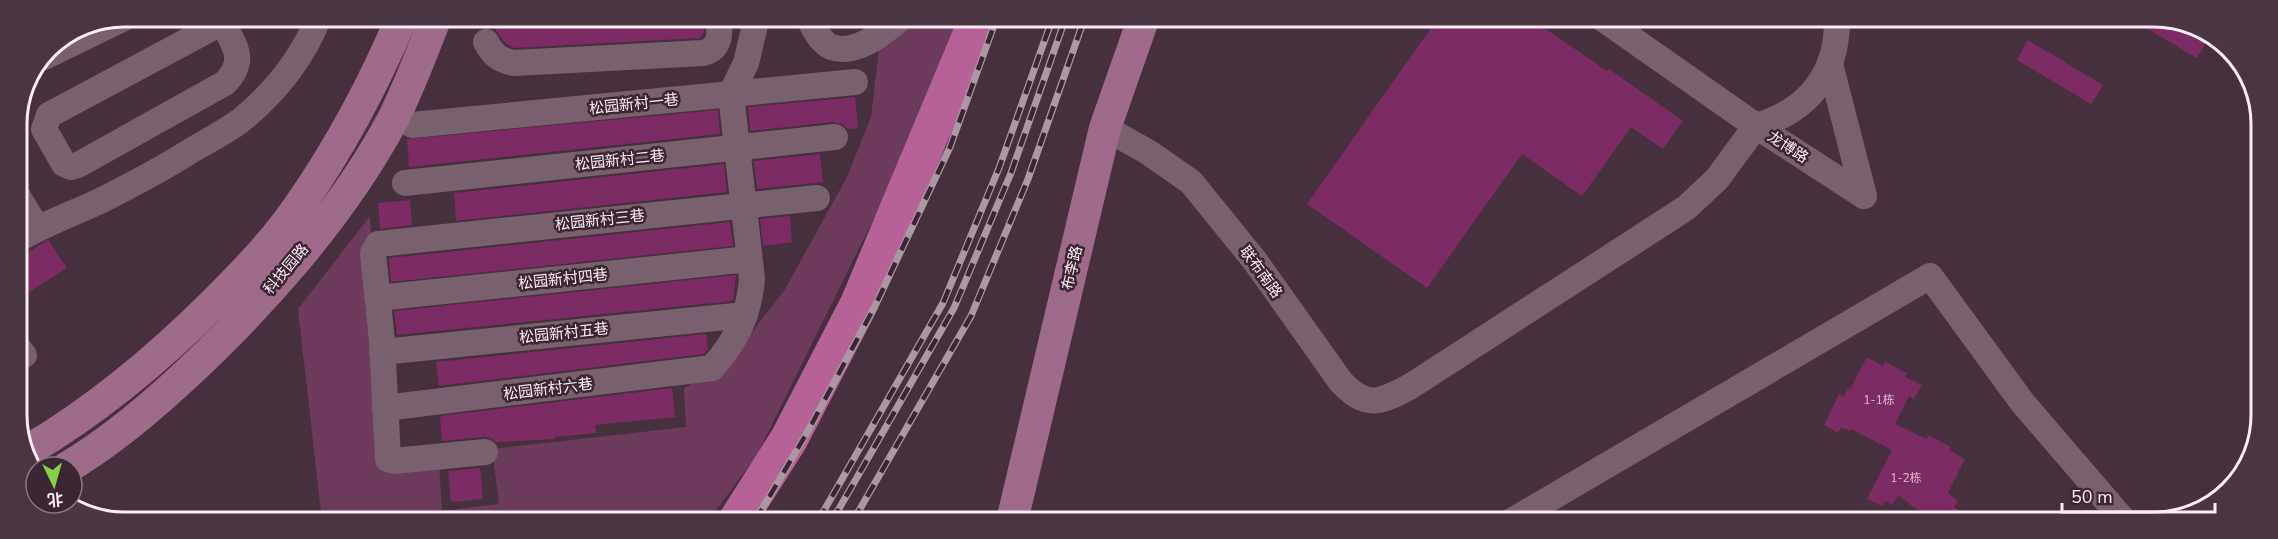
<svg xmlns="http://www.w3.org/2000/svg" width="2278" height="539" viewBox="0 0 2278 539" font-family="'Nunito Sans','Noto Sans SC',sans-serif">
	<rect width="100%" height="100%" fill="#46303d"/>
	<!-- green -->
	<polygon fill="#6d3b5b" points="921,17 960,17 911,143 757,455 708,521 322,521 298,309 370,216 382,468 439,463 442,511 499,504 492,449 686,427 684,389 737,351 784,291 847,177 871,117 879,49"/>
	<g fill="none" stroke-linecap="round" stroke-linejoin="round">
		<!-- river -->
		<polyline stroke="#b76297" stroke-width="38" points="737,521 789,439 859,304 979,17"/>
	</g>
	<!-- building -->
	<g fill="#7c2c62">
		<polygon points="495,17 704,17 704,32 700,38 515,48 506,44 496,31"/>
		<polygon points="1438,18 1530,18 1607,71 1609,69 1683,121 1663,149 1631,127 1582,196 1522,154 1427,288 1307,204"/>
		<polygon points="2129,18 2175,19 2209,37 2197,58"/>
		<polygon points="2028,40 2103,85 2091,104 2017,60"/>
		<polygon points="855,97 858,128 848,129 842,124 833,122 750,131 748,107"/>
		<polygon points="718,110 720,134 409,167 407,139"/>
		<polygon points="820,154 823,182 757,189 754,161"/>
		<polygon points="724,164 727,192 456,221 454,193"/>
		<polygon points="410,200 412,225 380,229 378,203"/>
		<polygon points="790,216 792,242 763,246 760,219"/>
		<polygon points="730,222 733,246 391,282 389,258"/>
		<polygon points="48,240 67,268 18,299 18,259"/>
		<polygon points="736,275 733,301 397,335 394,311"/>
		<polygon points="706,334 708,349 704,354 439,386 436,362"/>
		<polygon points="1867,357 1883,366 1885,362 1907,373 1905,377 1922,385 1914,399 1909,396 1895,424 1927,439 1928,435 1951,447 1949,450 1965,459 1948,493 1958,501 1954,507 1961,512 1953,522 1933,522 1898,495 1893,505 1885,501 1882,506 1867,499 1892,450 1851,429 1850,431 1841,427 1838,433 1824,425 1839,394 1844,397 1848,388 1850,389"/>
		<polygon points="672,388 675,417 595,425 596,433 555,437 555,439 496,442 491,438 484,437 442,441 440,416"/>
		<polygon points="480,468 483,499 451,502 448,471"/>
	</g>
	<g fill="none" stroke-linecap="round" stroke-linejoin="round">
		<!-- minor -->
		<g stroke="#79606e" stroke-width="26">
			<path d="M 808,17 C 813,27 820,42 831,47 C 856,56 885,32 902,17"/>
			<polyline points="1602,18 1756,126 1864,196"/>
			<path d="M 222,22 C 235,46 247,60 225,83 L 78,165 L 71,167 L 64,164 L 44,129 L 49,115 L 232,17"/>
			<path d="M 486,42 C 493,55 499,60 514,63 L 703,53 C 721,49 720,33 719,17"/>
			<polyline points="44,57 126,17"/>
			<polyline points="1830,64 1864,196"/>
			<polyline points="412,125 855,82"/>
			<path d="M 1756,126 C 1808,111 1838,74 1837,18"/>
			<path d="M 1105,128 L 1148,152 L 1191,182 L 1255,261 L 1341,382 C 1367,409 1380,403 1411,386 L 1686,208 L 1717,179 L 1756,126"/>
			<polyline points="405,183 835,137"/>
			<polyline points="17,195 37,228"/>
			<path d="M 17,240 C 44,224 72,214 100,201 C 130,186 160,170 189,152 C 205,142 224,133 240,121 C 276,92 302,59 319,17"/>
			<polyline points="378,298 749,259"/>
			<polyline points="18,348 24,355"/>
			<polyline points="382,352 745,315"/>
			<path d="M 385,408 L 712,368 C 736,341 749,315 752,279 L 731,94 L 746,63 L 757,17"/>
			<polyline points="485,452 394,461 388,459 382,341 373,253 378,244 817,198"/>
			<polyline points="1510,522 1930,276 2022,402 2125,522"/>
		</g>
		<!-- major -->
		<g stroke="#9e6b8a" stroke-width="32">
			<path d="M 27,451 C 97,410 158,359 216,301 C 245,272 274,242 297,209 C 339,149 374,84 402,17"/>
			<path d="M 68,467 C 107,444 143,414 176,384 C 256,311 340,218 392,121 C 409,88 422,52 436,17"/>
			<polyline points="1012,521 1105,128 1144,17"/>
		</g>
		<defs>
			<g id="rail">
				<polyline points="755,521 808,431 875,306 950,147 997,17"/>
				<polyline points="818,521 943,303 999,168 1053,17"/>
				<polyline points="832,521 954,308 1011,173 1066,17"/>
				<polyline points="853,521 971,316 1028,179 1085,17"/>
			</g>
		</defs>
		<!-- rail casing -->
		<use href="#rail" stroke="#aa98a2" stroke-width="7"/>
		<!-- rail -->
		<use href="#rail" stroke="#3b2633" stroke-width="4.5" stroke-dasharray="14" stroke-linecap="butt"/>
	</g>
	<g text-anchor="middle" stroke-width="5" stroke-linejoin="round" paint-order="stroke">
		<!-- number labels -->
		<g font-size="12" fill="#dcbdd0">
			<text x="1879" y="404">1-1栋</text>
			<text x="1906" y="482">1-2栋</text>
		</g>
		<!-- street labels -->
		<g font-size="15" fill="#fcedf5" stroke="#3b2633">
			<text transform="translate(634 104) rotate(-6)" y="5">松园新村一巷</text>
			<text transform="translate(1788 147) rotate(33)" y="5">龙博路</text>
			<text transform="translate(620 160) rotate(-6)" y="5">松园新村二巷</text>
			<text transform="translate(600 220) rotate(-6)" y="5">松园新村三巷</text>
			<text transform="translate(1072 268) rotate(-77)" y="5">布李路</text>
			<text transform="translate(286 269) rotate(-50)" y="5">科技园路</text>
			<text transform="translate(1261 272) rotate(54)" y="5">联布南路</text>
			<text transform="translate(563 279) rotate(-6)" y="5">松园新村四巷</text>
			<text transform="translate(564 333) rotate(-6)" y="5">松园新村五巷</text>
			<text transform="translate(548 389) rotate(-7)" y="5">松园新村六巷</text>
		</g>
	</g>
	<!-- crop -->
	<path d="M0 0H2278V539H0ZM124 27H2154A97 97 0 0 1 2251 124V415A97 97 0 0 1 2154 512H124A97 97 0 0 1 27 415V124A97 97 0 0 1 124 27Z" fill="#4a3643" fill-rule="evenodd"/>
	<path fill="none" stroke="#fcedf5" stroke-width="3" d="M124 27H2154A97 97 0 0 1 2251 124V415A97 97 0 0 1 2154 512H124A97 97 0 0 1 27 415V124A97 97 0 0 1 124 27Z"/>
	<!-- north arrow -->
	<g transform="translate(54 485) rotate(175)"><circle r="28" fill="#3b2633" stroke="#887681" stroke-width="1.5"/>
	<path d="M0-4.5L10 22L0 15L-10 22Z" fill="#88cf49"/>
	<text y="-9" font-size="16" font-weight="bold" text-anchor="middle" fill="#fcedf5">北</text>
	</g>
	<!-- scale -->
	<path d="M2062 503v9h153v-9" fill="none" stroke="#fcedf5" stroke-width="3"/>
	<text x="2071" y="503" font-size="18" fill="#fcedf5" stroke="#3b2633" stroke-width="4.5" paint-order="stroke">50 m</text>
</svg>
